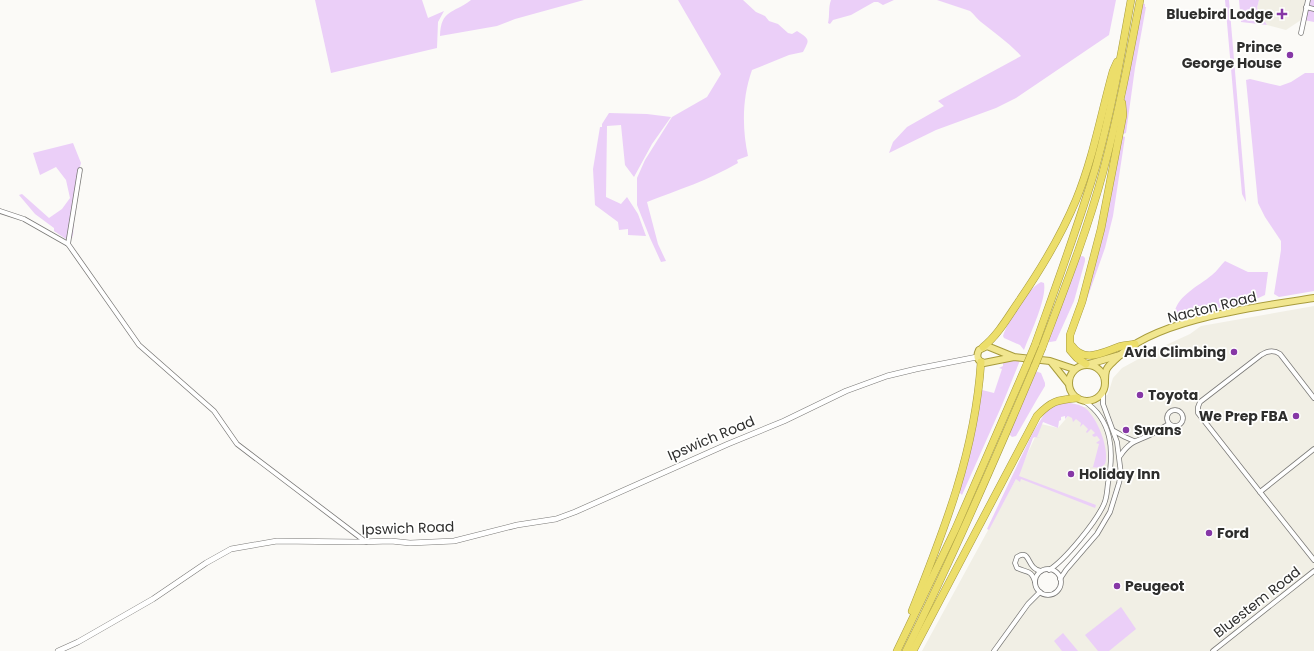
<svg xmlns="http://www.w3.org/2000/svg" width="1314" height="651" viewBox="0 0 1314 651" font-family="Poppins,sans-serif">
	<rect width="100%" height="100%" fill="#fbfaf7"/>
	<!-- built -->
	<g fill="#f1efe5" fill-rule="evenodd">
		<polygon points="1259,0 1305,0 1301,20 1286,30 1267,25 1257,8"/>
		<path d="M 1314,306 L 1314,651 L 922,651 L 1016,479 L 1041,424 L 1058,428 L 1076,407 L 1089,407 L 1099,402 L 1108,394 L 1113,378 L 1122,368 L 1155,350 L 1190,334 L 1201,326 ZM 1090,527 L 1097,533 L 1060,579 L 1060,586 L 1057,591 L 1053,594 L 1048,595 L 1040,592 L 1036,587 L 1035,582 L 1038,574 L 1044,570 L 1049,570 L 1058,564 Z"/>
	</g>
	<!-- green -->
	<g fill="#ebcff8">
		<polygon points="315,0 422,0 428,18 444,11 438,22 437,48 331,73"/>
		<path d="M 471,0 L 584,0 L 515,19 L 497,26 L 440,36 C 441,9 453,14 471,0 Z"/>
		<path d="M 678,0 L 743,0 L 756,12 L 765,16 L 769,21 L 778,24 L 788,33 L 792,34 L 797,31 C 811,40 809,40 803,52 L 789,55 L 752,70 C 742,98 742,128 748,156 L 737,160 L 738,163 C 709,180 678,190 647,202 L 658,244 L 666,261 L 661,262 L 650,238 L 637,205 L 637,178 L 645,160 L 672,117 L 707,97 L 721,74 Z"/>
		<path d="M 831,0 L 894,0 L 883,5 L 878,2 L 874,2 L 851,15 L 833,20 L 830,24 L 828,23 C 830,15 828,8 831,0 Z"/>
		<path d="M 937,0 L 1116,0 L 1109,35 L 1016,98 L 996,108 L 936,130 L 889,153 L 893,142 L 907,127 L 944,106 L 938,101 L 1021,56 C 1009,43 995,33 981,22 C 977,19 975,15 970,11 Z"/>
		<polygon points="1225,0 1229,0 1246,202 1242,194"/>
		<polygon points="1239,0 1259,0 1257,8 1267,25 1241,22"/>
		<polygon points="1308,0 1314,0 1314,22 1304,20"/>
		<polygon points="1141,3 1145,4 1145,7 1146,7 1135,68 1126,133 1120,135 1125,137 1113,216 1105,248 1082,313 1101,244 1111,198 1121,120"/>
		<polygon points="1305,73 1314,73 1314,291 1279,297 1274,294 1281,250 1281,241 1265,217 1258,203 1246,80 1250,79 1280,86 1291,82"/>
		<polygon points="609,113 647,114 671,117 652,144 634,177 625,165 621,125 607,126 606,197 621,204 627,197 638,214 646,236 628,235 628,229 619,230 618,222 595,205 593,169 600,127 602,127 602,124"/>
		<polygon points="73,143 81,163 77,177 73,235 72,238 66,239 54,231 54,228 35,214 19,195 22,194 49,218 62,209 70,198 66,180 56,167 40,175 33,153"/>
		<polygon points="1083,256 1085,258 1085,261 1074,301 1056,341 1050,342 1047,341 1078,257"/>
		<path d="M 1225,261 L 1248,272 L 1268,272 L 1265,295 C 1242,307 1211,308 1186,313 C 1182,314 1178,316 1174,317 C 1174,297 1199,286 1212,275 C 1217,271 1221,265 1225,261 Z"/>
		<path d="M 1041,282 L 1044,283 C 1047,299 1030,334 1024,350 L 1020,345 L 1004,338 L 1003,336 C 1007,322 1028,288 1041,282 Z"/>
		<polygon points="1021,358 1002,405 962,495 960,493 960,490 982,390 994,393 1002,369 999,368 1003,366 1003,363 1001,361"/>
		<polygon points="1035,371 1041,373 1045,383 1045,386 1036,401 1016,436 1012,437 1009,434"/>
		<path d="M 1067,402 C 1073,404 1080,404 1085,408 C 1097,417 1110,449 1105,464 L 1100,468 L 1090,467 L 1093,467 L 1099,444 L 1096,443 L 1100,440 L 1097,436 L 1094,437 L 1092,435 L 1095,433 L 1091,429 L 1087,433 L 1086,432 L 1088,429 L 1083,424 L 1080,427 L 1081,423 L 1076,419 L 1073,422 L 1072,418 L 1068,416 L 1065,419 L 1065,416 L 1061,417 L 1061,420 L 1059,421 L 1058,428 L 1043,422 L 1037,437 L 1041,438 L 1035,437 L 1033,438 L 1019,476 L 1096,505 L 1095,508 L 1021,479 L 1020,482 L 1016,479 L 989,530 L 987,529 L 1033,432 L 1045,413 L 1045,408 L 1052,403 Z"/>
		<polygon points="1121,607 1136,629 1109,651 1098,651 1085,635"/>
		<polygon points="1063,633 1078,651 1062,651 1054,641"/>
	</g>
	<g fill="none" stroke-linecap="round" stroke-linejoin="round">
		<defs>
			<g id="minor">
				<polyline points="1306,7 1314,9"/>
				<polyline points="1301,33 1308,0"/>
				<polyline points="0,211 24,219 68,244 139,345 214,411 237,444 366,542"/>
				<polyline points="68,244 80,170"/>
				<circle cx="1175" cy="418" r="8"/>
				<polyline points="1114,431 1125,437 1134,441"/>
				<polyline points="1314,449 1260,492 1314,560"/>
				<path d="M 1120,456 C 1131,440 1136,442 1152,434 C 1158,431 1163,427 1169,424"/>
				<path d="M 1260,492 L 1198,413 L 1198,407 L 1200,402 L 1261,355 C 1267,351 1273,349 1280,354 L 1314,398"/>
				<circle cx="1048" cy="582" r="13"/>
				<path d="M 1049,570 C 1065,560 1096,522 1104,504 C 1107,498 1107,490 1108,483 C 1114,452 1113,420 1084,401"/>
				<polyline points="1060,579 1066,570 1097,534 1110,512 1119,483 1121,474 1117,442 1103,404 1103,391"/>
				<path d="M 1035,582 C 1031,569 1027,573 1017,568 L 1015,563 L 1017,557 C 1031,548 1026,569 1041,571"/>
				<polyline points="994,651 1028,604 1040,592"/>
				<polyline points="1213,651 1314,571"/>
			</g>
			<polyline id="tertiary" points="58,651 78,642 153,599 206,563 231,549 277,541 357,542 391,541 410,543 454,541 517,525 556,519 575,512 728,444 784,421 846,391 887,376 916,369 977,357"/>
			<g id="primary">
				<path d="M 1014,357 L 984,363 C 977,361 976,356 979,350 L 987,346 L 1014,357 L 1050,361 L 1074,369"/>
				<polyline points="1052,363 1068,383"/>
				<polyline points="1089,364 1120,355"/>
				<circle cx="1087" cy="383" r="18"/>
				<path d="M 1105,380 C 1105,377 1105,374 1106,371 C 1107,366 1112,363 1116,359 C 1156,318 1258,307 1314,298"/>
			</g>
			<g id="trunk">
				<path d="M 1035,345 C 1056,286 1078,227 1096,166 C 1111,112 1121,56 1131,0"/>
				<path d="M 1072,346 C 1085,365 1106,350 1122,346 C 1126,345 1131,345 1135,344"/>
				<path d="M 983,347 C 998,335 1008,317 1019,301 C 1041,269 1061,236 1076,200 C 1093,159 1101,114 1113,71 L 1117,62"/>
				<path d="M 1042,348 C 1064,290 1087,232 1103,172 C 1118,116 1129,58 1140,0"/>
				<polyline points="1086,364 1077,358 1070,350 1070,335 1082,302 1101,229 1123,115 1122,103"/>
				<path d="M 912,611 C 945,528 975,452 981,362"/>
				<polyline points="897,651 955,530 1027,364"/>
				<path d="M 906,651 C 953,557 994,462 1035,365"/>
				<path d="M 913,651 L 1037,416 C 1051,401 1057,400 1077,398"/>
			</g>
		</defs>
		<!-- minor casing -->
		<use href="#minor" stroke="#7a7977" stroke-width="5.5"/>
		<!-- tertiary casing -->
		<use href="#tertiary" stroke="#7a7977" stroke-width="6"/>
		<!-- primary casing -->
		<use href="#primary" stroke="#a79b3c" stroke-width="8"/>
		<!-- trunk casing -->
		<use href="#trunk" stroke="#a79b3c" stroke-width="8"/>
		<!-- minor -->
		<use href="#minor" stroke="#fff" stroke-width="4"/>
		<!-- tertiary -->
		<use href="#tertiary" stroke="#fff" stroke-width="5"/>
		<!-- primary -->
		<use href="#primary" stroke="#f1e68f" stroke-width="6"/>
		<!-- trunk -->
		<use href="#trunk" stroke="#ecde6a" stroke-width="7"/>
		<defs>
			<g id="trunk-bridge">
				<polyline points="1027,364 1035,345"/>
				<polyline points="1035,365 1042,348"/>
			</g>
		</defs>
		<!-- trunk-bridge casing -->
		<use href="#trunk-bridge" stroke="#a79b3c" stroke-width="8" stroke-linecap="butt"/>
		<!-- trunk-bridge -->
		<use href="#trunk-bridge" stroke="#ecde6a" stroke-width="7"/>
	</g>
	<!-- markers -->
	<g fill="#8637a6" stroke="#fffffe" stroke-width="1.5">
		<path d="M1280 8h4v4h4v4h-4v4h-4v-4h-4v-4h4z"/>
		<circle cx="1290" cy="55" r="4"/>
		<circle cx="1234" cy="352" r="4"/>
		<circle cx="1140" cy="395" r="4"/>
		<circle cx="1296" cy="416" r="4"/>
		<circle cx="1126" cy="430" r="4"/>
		<circle cx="1071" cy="474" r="4"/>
		<circle cx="1209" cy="533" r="4"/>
		<circle cx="1117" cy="586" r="4"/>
	</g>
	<g text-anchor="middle" stroke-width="3.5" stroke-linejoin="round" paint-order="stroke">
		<!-- poi labels -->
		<g font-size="14" font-weight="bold" fill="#2e2e2d" stroke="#fffffe" text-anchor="start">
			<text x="1273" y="19" text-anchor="end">Bluebird Lodge</text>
			<text x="1282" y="52" text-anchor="end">Prince<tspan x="1282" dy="16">George House</tspan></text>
			<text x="1226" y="357" text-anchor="end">Avid Climbing</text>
			<text x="1148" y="400">Toyota</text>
			<text x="1288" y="421" text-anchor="end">We Prep FBA</text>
			<text x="1134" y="435">Swans</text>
			<text x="1079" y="479">Holiday Inn</text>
			<text x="1217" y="538">Ford</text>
			<text x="1125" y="591">Peugeot</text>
		</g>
		<!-- street labels -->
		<g font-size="14" fill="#2e2e2d" stroke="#fffffe">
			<text transform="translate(1212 307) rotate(-14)" y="5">Nacton Road</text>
			<text transform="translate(711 438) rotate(-23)" y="5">Ipswich Road</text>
			<text transform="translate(408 528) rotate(-2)" y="5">Ipswich Road</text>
			<text transform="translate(1257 602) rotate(-38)" y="5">Bluestem Road</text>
		</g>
	</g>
</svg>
